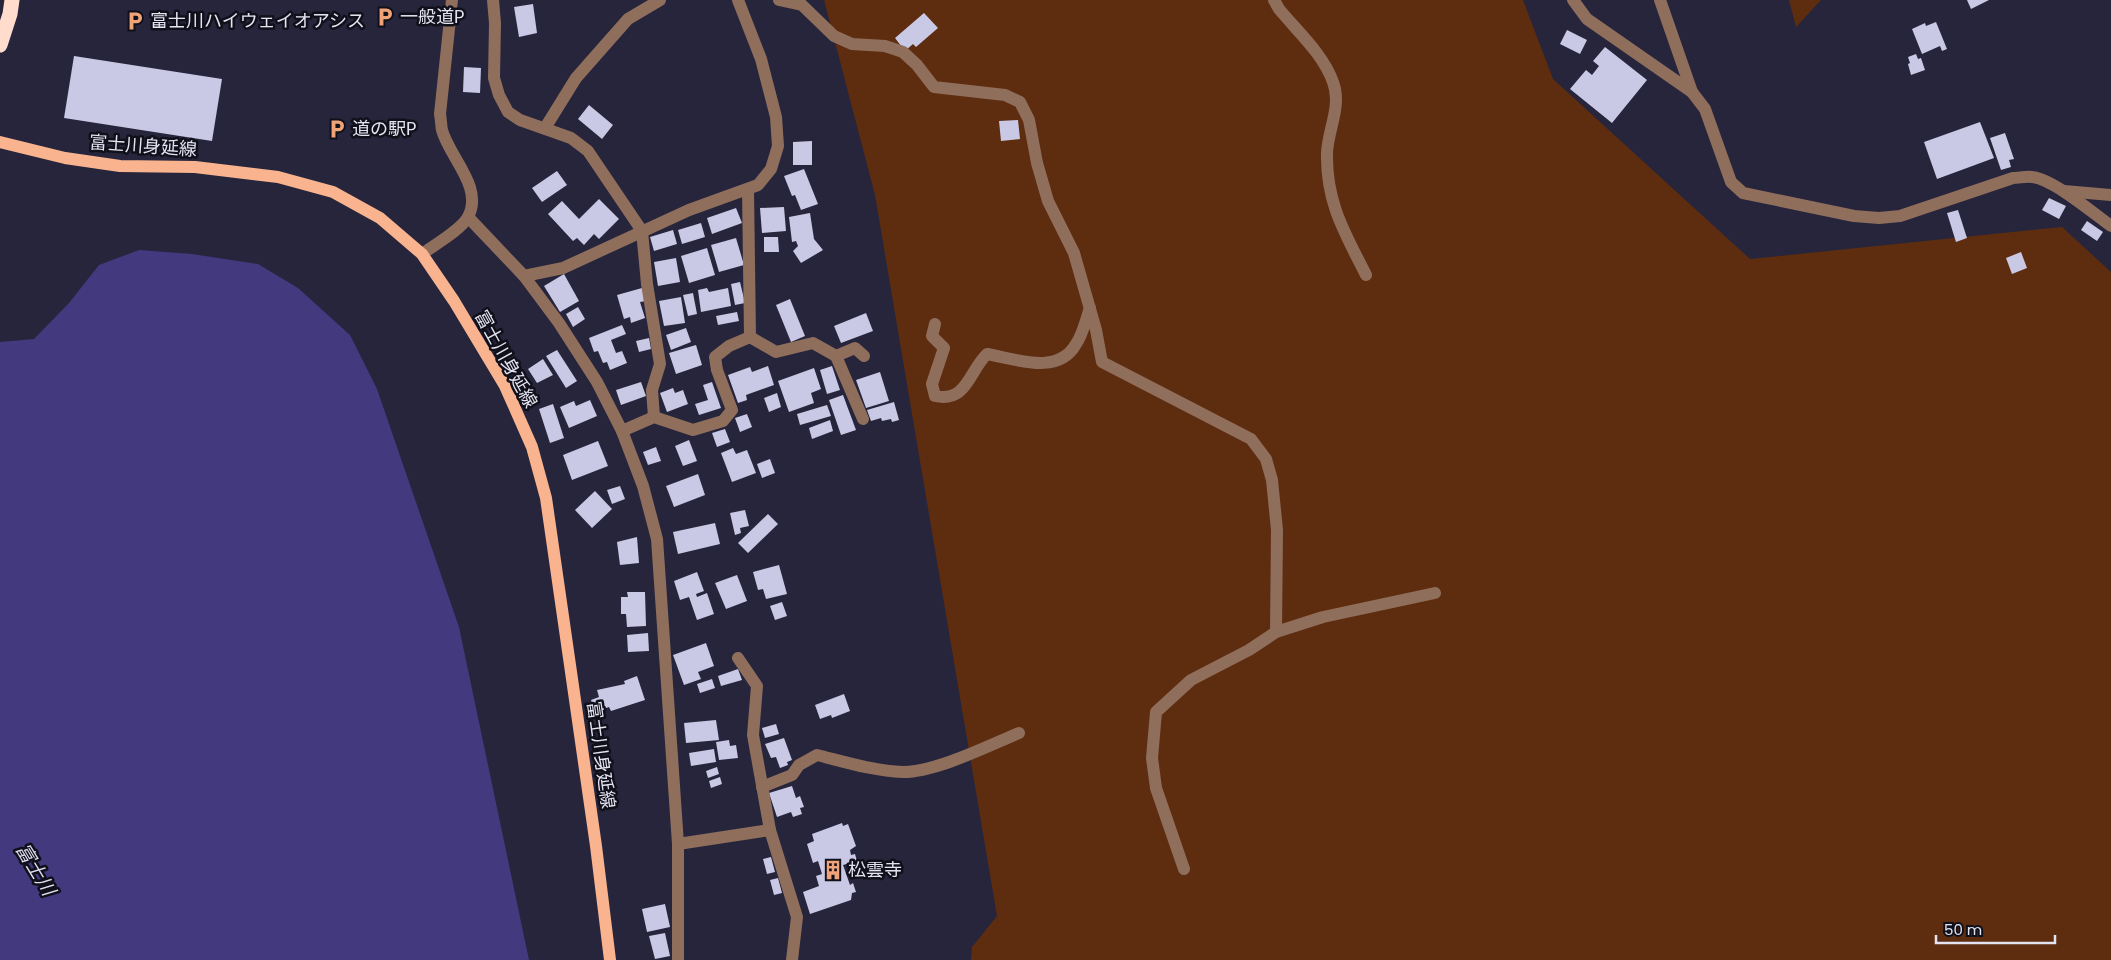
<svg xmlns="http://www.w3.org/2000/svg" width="2111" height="960" viewBox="0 0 2111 960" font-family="Poppins,'Noto Sans JP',sans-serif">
	<rect width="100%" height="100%" fill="#26253c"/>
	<!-- green -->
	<g fill="#5e2d10">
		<polygon points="824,0 1523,0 1553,79 1750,259 2062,227 2111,272 2111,960 971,960 972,947 997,916 875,195"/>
		<polygon points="1789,0 1821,0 1796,27"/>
	</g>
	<!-- water -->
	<polygon fill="#42397f" points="139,250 192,254 258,264 298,288 350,335 377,389 459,627 529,960 0,960 0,342 34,339 69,303 99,265"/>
	<!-- building -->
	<g fill="#c9c9e6">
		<polygon points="1967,0 1989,0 1971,9"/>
		<polygon points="533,4 537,33 519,37 514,7"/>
		<polygon points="924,13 938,28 916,47 913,44 905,51 895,38"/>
		<polygon points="1936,22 1947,49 1942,51 1940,46 1922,54 1912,29 1925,23 1926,26"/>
		<polygon points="1567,30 1587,40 1580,54 1560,44"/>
		<polygon points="1605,47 1647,80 1612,123 1570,89 1586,70 1592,75 1599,66 1593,61"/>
		<polygon points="1916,54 1918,59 1921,58 1925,70 1911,75 1908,64 1910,63 1908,57"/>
		<polygon points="74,56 222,79 212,141 64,118"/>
		<polygon points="464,67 481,68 480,93 463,92"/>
		<polygon points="589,105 613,125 602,139 578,119"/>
		<polygon points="1018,120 1020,139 1001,141 999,121"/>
		<polygon points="1980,122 1994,158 1937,179 1924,142"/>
		<polygon points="2005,133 2014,159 2009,160 2011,167 2001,170 1990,138"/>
		<polygon points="812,141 812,165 793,165 793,142"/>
		<polygon points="804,169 818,204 801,210 795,195 792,196 784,176"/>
		<polygon points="557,171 567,185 542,202 532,188"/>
		<polygon points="2049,198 2066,206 2059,219 2042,210"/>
		<polygon points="599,199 619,219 599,239 594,234 584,245 577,238 573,241 548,214 562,201 579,219"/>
		<polygon points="784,207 786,231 762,233 760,208"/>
		<polygon points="736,208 742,223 712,234 707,218"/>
		<polygon points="1958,210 1967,238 1956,242 1947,213"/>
		<polygon points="810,213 814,239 823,250 801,263 793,251 798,246 796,241 792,242 789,217"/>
		<polygon points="2087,221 2103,232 2097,241 2081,230"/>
		<polygon points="701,223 705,237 682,244 678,230"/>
		<polygon points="673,230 677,244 654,251 650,237"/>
		<polygon points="764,237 778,237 779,252 764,252"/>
		<polygon points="736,238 744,265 719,272 711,245"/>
		<polygon points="707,248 715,275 689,283 681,256"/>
		<polygon points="2021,252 2027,268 2012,274 2006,258"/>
		<polygon points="676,258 680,282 658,286 654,262"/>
		<polygon points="564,274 579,301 560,312 544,286"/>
		<polygon points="740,282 745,303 735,305 731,284"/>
		<polygon points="642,288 646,301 640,302 645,318 631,323 630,317 624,319 617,295"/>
		<polygon points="707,288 709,292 728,288 731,306 701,312 698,290"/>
		<polygon points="693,293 697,314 688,316 683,295"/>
		<polygon points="681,297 685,323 664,326 659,301"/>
		<polygon points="790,299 805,336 791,342 776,305"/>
		<polygon points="578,307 585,319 573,327 566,314"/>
		<polygon points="737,312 739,321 718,325 716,316"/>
		<polygon points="866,313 873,331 841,343 834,326"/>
		<polygon points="622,325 626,334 611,340 616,353 622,351 627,363 610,370 607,362 603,363 598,351 594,352 589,338"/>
		<polygon points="686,328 691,342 671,350 666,335"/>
		<polygon points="649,338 651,349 639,352 636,341"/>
		<polygon points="696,345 702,365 676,374 669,353"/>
		<polygon points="557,350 577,381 566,388 546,356"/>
		<polygon points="543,359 553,375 537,383 528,369"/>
		<polygon points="768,366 774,385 746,395 747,400 738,403 728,375 750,367 752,372"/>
		<polygon points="832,366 840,390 827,394 820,370"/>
		<polygon points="814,368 821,389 811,393 814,403 789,412 778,381"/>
		<polygon points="880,372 889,401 866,408 856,380"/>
		<polygon points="641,382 646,396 621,405 616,390"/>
		<polygon points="712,382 721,408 699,415 695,404 708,400 703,385"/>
		<polygon points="673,388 675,393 683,390 688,404 667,412 660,393"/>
		<polygon points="777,393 781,407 769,412 764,398"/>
		<polygon points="843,395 856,430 841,435 829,400"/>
		<polygon points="590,400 597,416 569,428 560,407 574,401 576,406"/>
		<polygon points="894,402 899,420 892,422 891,419 882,421 881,418 871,421 867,410"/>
		<polygon points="553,404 564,438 550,443 539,409"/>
		<polygon points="827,405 831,416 800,425 797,414"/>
		<polygon points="747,414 752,427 740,432 735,418"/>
		<polygon points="830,420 833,431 812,439 809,428"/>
		<polygon points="725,429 730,442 717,447 712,433"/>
		<polygon points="689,440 697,461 683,466 675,446"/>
		<polygon points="598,441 608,466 572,480 563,455"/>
		<polygon points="656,447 661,461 648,465 643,452"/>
		<polygon points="733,448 736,454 747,450 756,473 732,482 721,453"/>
		<polygon points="770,459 775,473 762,478 757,464"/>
		<polygon points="698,474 705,495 674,507 666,486"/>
		<polygon points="620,486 625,499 612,504 607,490"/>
		<polygon points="595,491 612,509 592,528 575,510"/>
		<polygon points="745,510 749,526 740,528 741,533 735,535 730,513"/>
		<polygon points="768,514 778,524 748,553 738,543"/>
		<polygon points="715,523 720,544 678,554 673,532"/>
		<polygon points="637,537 639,563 620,565 617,542"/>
		<polygon points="779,565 787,594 766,599 763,589 758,590 753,572"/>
		<polygon points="697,572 704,591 696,594 697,597 707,593 714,614 697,620 689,597 680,600 674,581"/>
		<polygon points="737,575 747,601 726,609 715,583"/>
		<polygon points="627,592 645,592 646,626 627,627 626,614 621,614 621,597 628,597"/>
		<polygon points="782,602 787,616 775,620 770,606"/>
		<polygon points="648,633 649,651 628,652 627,635"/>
		<polygon points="706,643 714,666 698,672 701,679 684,685 673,655"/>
		<polygon points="738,669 742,680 721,686 718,676"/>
		<polygon points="637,676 645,700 611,711 609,707 595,712 591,700 599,697 597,690 625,684 624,681"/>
		<polygon points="712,679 715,688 700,693 697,684"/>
		<polygon points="844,694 850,711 832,718 831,715 820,719 815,705"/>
		<polygon points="716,720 719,740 686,743 684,723"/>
		<polygon points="776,724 779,734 765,738 762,728"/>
		<polygon points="784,738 792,760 787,762 788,765 780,768 776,757 771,758 765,744"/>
		<polygon points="729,740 730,746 736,745 738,758 719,760 716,742"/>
		<polygon points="714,749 716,762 691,766 689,753"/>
		<polygon points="717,767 719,774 708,778 706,771"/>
		<polygon points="720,777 722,784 711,788 709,781"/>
		<polygon points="792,786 796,798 800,796 804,807 800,808 802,814 793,817 791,812 777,817 769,793"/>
		<polygon points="842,823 843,826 848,824 856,846 850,850 851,855 855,854 857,861 843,865 850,885 853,883 856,892 852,893 851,900 810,914 803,892 819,886 816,876 822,874 818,861 813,863 807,844 814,841 812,834"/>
		<polygon points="771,857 775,872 767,874 763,859"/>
		<polygon points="778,878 782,893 774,895 770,880"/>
		<polygon points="665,904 670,927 647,932 642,909"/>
		<polygon points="665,933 670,956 655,959 649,936"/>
	</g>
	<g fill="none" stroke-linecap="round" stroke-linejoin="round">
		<!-- minor -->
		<g stroke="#906e5c" stroke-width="12">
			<polyline points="493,0 495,23 494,78 499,95 508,112 520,120 571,138 588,151 642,231 647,284 660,364 652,390 654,417"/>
			<polyline points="779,0 802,5 834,36 852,44 885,46 903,52 917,65 934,87 1005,95 1020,102 1029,120 1037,163 1048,201 1074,253 1096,330 1102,362 1251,439 1266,459 1272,480 1277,530 1276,632"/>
			<path d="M 1274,0 L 1279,9 C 1298,32 1323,54 1333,82 C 1342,106 1328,129 1327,153 C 1326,203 1345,233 1366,275"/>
			<path d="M 1573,0 L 1587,19 L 1692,92 L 1705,109 L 1731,182 L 1743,193 L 1854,216 L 1879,218 L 1900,216 L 2013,178 C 2019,178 2026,176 2032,177 C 2053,179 2093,213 2111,226"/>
			<polyline points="1660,0 1692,92"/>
			<polyline points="545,128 576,78 628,19 660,0"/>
			<polyline points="748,189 750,337"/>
			<polyline points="2064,191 2111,195"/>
			<polyline points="468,217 524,276 559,323 597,382 622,431 643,486 657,539 678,844 678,960"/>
			<path d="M 422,254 C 434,245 461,230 468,217 C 484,187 449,157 442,130 C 441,125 441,119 440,114 L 452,0"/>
			<polyline points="524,276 563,268 689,210 758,185 771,169 778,146 776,117 761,59 738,0"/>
			<path d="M 935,324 L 932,336 L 944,348 L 932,384 L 935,396 C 967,403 969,371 987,354 C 1016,359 1058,376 1076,344 C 1083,334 1086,319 1090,308"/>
			<polyline points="836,356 863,419"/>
			<polyline points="622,431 654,417 693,430 723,421 732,410 717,370 715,357 729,346 750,337 776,352 813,343 836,356 855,348 864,356"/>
			<polyline points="738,658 757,686 753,735 770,830"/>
			<path d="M 762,787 L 792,775 L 799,765 L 817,755 C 845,762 874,771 903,772 C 936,772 988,746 1019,733"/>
			<polyline points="678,844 770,830 797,917 792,960"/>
			<polyline points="1184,869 1156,788 1152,758 1156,712 1191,680 1249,650 1276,632 1323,617 1435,593"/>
		</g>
		<!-- major -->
		<polyline stroke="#f9b38e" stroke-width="12" points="0,142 65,158 120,166 195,167 278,177 333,192 380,218 422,254 454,301 505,386 532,447 546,498 596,846 610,960"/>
		<!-- highway -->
		<polyline stroke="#ffdccb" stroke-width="15" points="0,45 10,14 12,0"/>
	</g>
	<!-- icons -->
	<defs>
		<symbol id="parking-bare" viewBox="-9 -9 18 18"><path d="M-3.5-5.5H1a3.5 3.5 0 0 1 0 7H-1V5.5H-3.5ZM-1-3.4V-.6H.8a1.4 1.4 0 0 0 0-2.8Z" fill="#f0a279" stroke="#10101a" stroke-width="2.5" paint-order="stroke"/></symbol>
		<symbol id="building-bare" viewBox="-9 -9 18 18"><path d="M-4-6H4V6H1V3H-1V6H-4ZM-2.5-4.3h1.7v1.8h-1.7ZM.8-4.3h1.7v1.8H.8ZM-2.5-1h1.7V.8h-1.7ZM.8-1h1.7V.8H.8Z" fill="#f0a279" stroke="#10101a" stroke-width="2.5" paint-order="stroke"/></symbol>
	</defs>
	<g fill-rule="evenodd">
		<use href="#parking-bare" x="371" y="3" width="28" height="28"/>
		<use href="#parking-bare" x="121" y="7" width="28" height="28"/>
		<use href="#parking-bare" x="323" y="115" width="28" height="28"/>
		<use href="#building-bare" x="819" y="856" width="28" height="28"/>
	</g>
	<g text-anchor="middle" stroke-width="5" stroke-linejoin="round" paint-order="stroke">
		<!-- poi labels -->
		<g font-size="18" fill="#e3e3f2" stroke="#10101a" text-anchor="start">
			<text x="400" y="23">一般道P</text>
			<text x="150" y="27">富士川ハイウェイオアシス</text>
			<text x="352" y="135">道の駅P</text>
			<text x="848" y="876">松雲寺</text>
		</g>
		<!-- street labels -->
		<g font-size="18" fill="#e3e3f2" stroke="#10101a">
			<text transform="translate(143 146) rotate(4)" y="6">富士川身延線</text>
			<text transform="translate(506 359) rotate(61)" y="6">富士川身延線</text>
			<text transform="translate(601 755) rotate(82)" y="6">富士川身延線</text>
		</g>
		<!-- water labels -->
		<g font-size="19" font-style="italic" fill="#ddddf2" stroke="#10101a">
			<text transform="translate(36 869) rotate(59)" y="7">富士川</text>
		</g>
	</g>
	<!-- scale -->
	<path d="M1936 935v8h119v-8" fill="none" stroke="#e3e3f2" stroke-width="2.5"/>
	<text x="1944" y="935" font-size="15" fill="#e3e3f2" stroke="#10101a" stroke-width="4" paint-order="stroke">50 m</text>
</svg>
